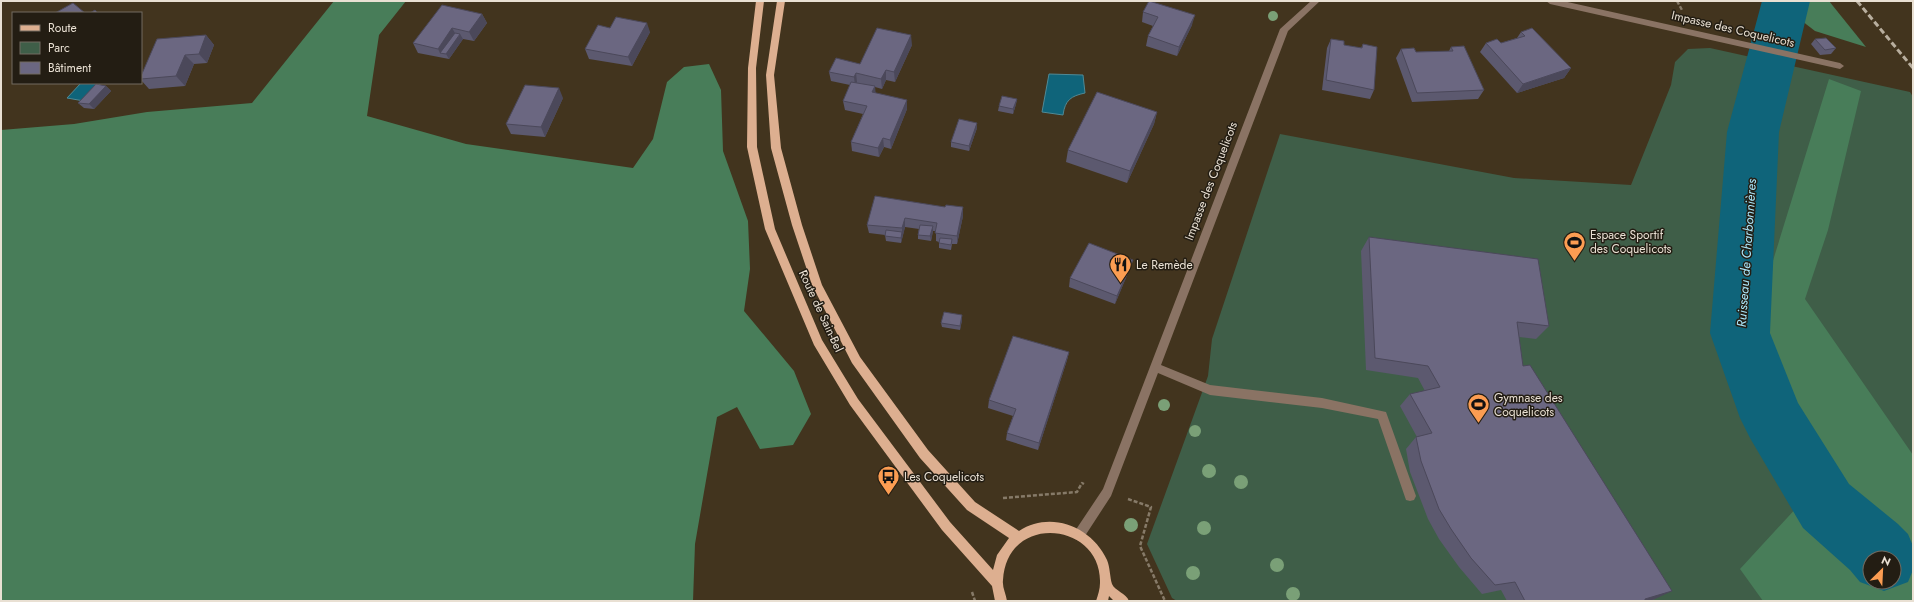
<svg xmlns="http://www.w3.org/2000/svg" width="1914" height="602" viewBox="0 0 1914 602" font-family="Jost,sans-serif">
	<rect width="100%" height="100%" fill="#42341e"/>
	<!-- green -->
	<path fill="#3f5e48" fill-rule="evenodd" d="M 1710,48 L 1910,92 L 1913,97 L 1913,601 L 1177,601 L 1172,598 L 1147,544 L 1208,376 L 1212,339 L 1280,134 L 1514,178 L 1631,185 L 1671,85 L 1675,62 L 1688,49 ZM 1870,558 L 1894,558 L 1894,582 L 1870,582 Z"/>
	<!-- forest -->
	<g fill="#487d59" fill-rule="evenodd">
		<polygon points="334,1 406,1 379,35 367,116 466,144 633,168 653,139 667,82 684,67 709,64 721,90 723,151 748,221 750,269 744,311 794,371 811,414 793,445 760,449 737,407 717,417 695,544 693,601 1,601 1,130 74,124 147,112 252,103"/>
		<polygon points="1776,1 1829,1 1866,47 1815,31"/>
		<path d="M 1829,79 L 1861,91 L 1828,230 L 1805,299 L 1913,455 L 1913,601 L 1763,601 L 1740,569 L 1799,505 L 1772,458 L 1716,318 L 1763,293 ZM 1870,558 L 1894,558 L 1894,582 L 1870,582 Z"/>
	</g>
	<!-- water -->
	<g fill="#0f647a" stroke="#508995">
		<path d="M 1049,74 L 1083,75 L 1085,93 C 1071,96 1065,100 1063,115 L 1042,112 Z"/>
		<polygon points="81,83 101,83 84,101 67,98"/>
	</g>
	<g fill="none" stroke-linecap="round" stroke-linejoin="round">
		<!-- river -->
		<path fill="#0f647a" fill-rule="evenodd" d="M 1762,1 L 1810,1 L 1779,132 L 1770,333 L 1798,403 L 1849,484 L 1898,524 L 1908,534 L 1913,546 L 1913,570 L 1908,582 L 1884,591 L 1860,582 L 1850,570 L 1803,528 L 1750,438 L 1740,418 L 1710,333 L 1727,132 ZM 1870,558 L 1894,558 L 1894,582 L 1870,582 Z"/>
		<!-- path -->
		<g stroke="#867a68" stroke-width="2.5" stroke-dasharray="4 2" stroke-linecap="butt">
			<polyline points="1677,1 1682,10"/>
			<polyline points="1003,498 1077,492 1082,483 1084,484"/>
			<polyline points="1128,499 1151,507 1140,546 1165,601"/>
			<polyline points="972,592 975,601"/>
		</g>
		<!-- minor -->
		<g fill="#8a7364" fill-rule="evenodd">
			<polygon points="1311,1 1320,1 1288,31 1161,365 1210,385 1322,398 1386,412 1416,496 1414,500 1410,501 1406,500 1378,419 1322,408 1210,395 1158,373 1111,496 1083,539 1079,541 1075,539 1073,535 1075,531 1103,489 1280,29"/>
			<polygon points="1546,1 1563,1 1840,63 1844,66 1840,69 1550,4"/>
		</g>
		<!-- major -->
		<path fill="#ddaf90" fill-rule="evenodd" d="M 756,1 L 764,1 L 756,68 L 757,147 L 775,229 L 822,340 L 858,399 L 950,522 L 993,570 L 997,555 L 1009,538 L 967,510 L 920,458 L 852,363 L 812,285 L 792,225 L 771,148 L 766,75 L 777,1 L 785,1 L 774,75 L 781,148 L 802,225 L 822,285 L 860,357 L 928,450 L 975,502 L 1019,531 C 1051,510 1092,527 1107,560 C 1110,567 1110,578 1112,584 C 1115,591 1126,593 1129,601 L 1114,601 L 1109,596 L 1108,601 L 1096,601 C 1098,595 1100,589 1100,583 C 1102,522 1007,512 1003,580 C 1002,587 1006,594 1007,601 L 995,601 L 992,586 L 942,530 L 850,405 L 814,345 L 765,229 L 747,147 L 748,68 Z"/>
		<!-- rail -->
		<polyline stroke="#b8ae9e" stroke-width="3" stroke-dasharray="6 3" stroke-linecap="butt" points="1857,1 1913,68"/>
	</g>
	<!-- trees -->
	<g fill="#7aa077">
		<circle cx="1273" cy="16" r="5"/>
		<circle cx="1164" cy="405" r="6"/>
		<circle cx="1195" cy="431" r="6"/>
		<circle cx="1209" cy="471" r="7"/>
		<circle cx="1241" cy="482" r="7"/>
		<circle cx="1131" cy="525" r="7"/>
		<circle cx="1204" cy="528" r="7"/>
		<circle cx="1277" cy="565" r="7"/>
		<circle cx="1193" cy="573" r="7"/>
		<circle cx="1293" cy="594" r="7"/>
	</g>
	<!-- wall -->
	<g fill="#5c596f">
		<polygon points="1143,12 1192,25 1177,56 1146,46 1148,36 1153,26 1142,22"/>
		<polygon points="482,14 487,23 474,41 463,39 449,59 418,53 413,43"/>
		<polygon points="610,28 650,32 632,66 589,59 585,49"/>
		<polygon points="1521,32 1571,68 1564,78 1517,93 1480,52 1486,43 1501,43 1517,38"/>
		<polygon points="206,35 214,45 207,63 194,64 185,86 149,89 141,80 141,76"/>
		<polygon points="1331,39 1344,45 1361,48 1363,44 1374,90 1370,99 1322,90 1327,48"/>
		<polygon points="1815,39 1836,48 1831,54 1820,55 1811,44"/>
		<polygon points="912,45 895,82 886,80 882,89 875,87 875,93 907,109 891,149 884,147 879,157 852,151 851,142 863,114 845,110 843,101 850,85 831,81 829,72 860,64"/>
		<polygon points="1451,47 1484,90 1478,99 1412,102 1396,58 1401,49 1416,52 1449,51"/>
		<polygon points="106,86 111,91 94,109 84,108 78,103"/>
		<polygon points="563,98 545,137 511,134 506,124"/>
		<polygon points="1017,99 1016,104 1013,114 998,111 999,106"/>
		<polygon points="1157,112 1154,124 1127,183 1066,162 1068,150"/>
		<polygon points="977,128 969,151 951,147 951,142"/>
		<polygon points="945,207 963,207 963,216 957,244 952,244 951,250 939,248 939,242 936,241 936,231 933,231 931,241 918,239 918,235 919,229 905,227 901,243 886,241 885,235 869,233 867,225"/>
		<polygon points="1369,237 1549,326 1536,339 1519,337 1523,366 1655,599 1649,601 1507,601 1501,590 1482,594 1459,567 1439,539 1428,519 1410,472 1406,449 1416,437 1417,437 1400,406 1410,394 1425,391 1418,378 1366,370 1361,251"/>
		<polygon points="1133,260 1130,268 1115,304 1069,287 1070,278"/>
		<polygon points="962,315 962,320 960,330 942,327 941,323"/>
		<polygon points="1069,352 1067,360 1038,450 1006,440 1007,433 1013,416 988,408 989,400"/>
	</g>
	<!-- shaded-wall -->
	<g fill="#4b485a">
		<polygon points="482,14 487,23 474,41 469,32"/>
		<polygon points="1195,15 1192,25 1177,56 1179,47"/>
		<polygon points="647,23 650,32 632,66 628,57"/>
		<polygon points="452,28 458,38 460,34 463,39 449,59 446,54 440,53 438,49"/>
		<polygon points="206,35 214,45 207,63 199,54"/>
		<polygon points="911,35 912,45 895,82 894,72"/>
		<polygon points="185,55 194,64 185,86 176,76"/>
		<polygon points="1571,68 1564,78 1517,93 1523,84"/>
		<polygon points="886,70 886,80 882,89 881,79"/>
		<polygon points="856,73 857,82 855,86 854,77"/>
		<polygon points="106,86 111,91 94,109 89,104"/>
		<polygon points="875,86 876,96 872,92"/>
		<polygon points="559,88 563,98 545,137 541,127"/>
		<polygon points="1017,99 1016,104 1013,114 1013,109"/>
		<polygon points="907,100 907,109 891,149 890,140"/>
		<polygon points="1157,112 1154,124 1127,183 1130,171"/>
		<polygon points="977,123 977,128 969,151 969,146"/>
		<polygon points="883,138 884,147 879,157 878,148"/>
		<polygon points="963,207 963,216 957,244 957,236"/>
		<polygon points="905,218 905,227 901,243 901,238 902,232 902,228"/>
		<polygon points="933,226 933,231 931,241 930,236"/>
		<polygon points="1133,260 1130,268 1115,304 1117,296"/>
		<polygon points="962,315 962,320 960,330 960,326"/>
		<polygon points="1069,352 1067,360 1038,450 1039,443"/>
		<polygon points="1672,591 1655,599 1649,601 1640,601 1645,599"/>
	</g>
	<!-- building -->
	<g fill="#6b6781" stroke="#4b485a">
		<polygon points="1149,1 1195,15 1179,47 1148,36 1158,17 1143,12"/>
		<polygon points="73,3 85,13 55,13"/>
		<polygon points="442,5 482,14 469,32 452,28 438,49 413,43"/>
		<polygon points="95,10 98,13 90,13"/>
		<polygon points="616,17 647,23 628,57 585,49 598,25 610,28"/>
		<polygon points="877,28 911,35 894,72 886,70 881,79 856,73 854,77 829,72 836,58 860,64"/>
		<polygon points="1532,28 1571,68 1523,84 1486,43 1497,39 1501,43 1525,36 1521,32"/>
		<polygon points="455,33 460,34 446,54 440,53"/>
		<polygon points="206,35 199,54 185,55 176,76 141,79 141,76 157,39"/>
		<polygon points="1826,38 1836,48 1825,50 1815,39"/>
		<polygon points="1331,39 1344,41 1344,45 1362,48 1363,44 1377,47 1374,90 1326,80"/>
		<polygon points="1464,46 1484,90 1417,93 1401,49 1414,48 1416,52 1453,51 1451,47"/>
		<polygon points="851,82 875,86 872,92 907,100 890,140 883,138 878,148 851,142 867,106 843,101"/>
		<polygon points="96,84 106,86 89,104 78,103"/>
		<polygon points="525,85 559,88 541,127 506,124"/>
		<polygon points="1097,92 1157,112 1130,171 1068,150"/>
		<polygon points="1002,96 1017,99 1013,109 999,106"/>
		<polygon points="959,119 977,123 969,146 951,142"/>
		<polygon points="875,196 945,207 946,205 963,207 957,236 935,233 937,223 905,218 902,228 867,225"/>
		<polygon points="920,225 933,226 930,236 918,235"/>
		<polygon points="886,230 902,232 901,238 885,236"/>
		<polygon points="1369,237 1538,259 1549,326 1517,322 1523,366 1530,365 1672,591 1645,599 1645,601 1525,601 1515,582 1495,585 1471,558 1451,529 1439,509 1421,461 1416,437 1432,433 1410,394 1440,387 1428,366 1375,358"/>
		<polygon points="940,238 952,239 951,245 939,243"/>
		<polygon points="1089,243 1133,260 1117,296 1070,278"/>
		<polygon points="944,312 962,315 960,326 941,323"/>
		<polygon points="1013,336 1069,352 1039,443 1007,433 1016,409 989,400"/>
	</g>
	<!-- icons -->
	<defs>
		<symbol id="stadium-pin" viewBox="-11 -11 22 30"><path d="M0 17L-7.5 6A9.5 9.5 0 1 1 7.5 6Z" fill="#fc9d52" stroke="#231d13"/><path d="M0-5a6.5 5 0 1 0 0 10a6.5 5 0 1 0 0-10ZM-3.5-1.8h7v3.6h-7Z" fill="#111"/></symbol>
		<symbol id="restaurant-pin" viewBox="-11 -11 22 30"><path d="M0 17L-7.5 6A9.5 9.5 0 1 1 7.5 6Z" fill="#fc9d52" stroke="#231d13"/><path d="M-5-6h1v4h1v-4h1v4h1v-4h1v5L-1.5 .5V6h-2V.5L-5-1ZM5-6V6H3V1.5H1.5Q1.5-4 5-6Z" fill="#111"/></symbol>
		<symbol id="bus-pin" viewBox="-11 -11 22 30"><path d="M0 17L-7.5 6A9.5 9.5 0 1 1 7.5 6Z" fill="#fc9d52" stroke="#231d13"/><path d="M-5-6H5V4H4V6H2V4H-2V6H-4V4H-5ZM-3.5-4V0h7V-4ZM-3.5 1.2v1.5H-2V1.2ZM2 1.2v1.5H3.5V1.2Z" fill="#111"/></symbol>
	</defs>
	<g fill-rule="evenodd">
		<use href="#stadium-pin" x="1562" y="230" width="25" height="34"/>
		<use href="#restaurant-pin" x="1108" y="252" width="25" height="34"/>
		<use href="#stadium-pin" x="1466" y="392" width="25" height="34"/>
		<use href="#bus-pin" x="876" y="464" width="25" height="34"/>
	</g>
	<g text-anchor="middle" stroke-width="3" stroke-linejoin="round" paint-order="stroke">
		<!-- street labels -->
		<g font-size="12" fill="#e9e0d3" stroke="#231d13">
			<text transform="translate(1733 29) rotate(13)" y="4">Impasse des Coquelicots</text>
			<text transform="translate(1211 181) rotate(-69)" y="4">Impasse des Coquelicots</text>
			<text transform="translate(821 311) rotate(65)" y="4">Route de Sain-Bel</text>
		</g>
		<!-- poi labels -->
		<g font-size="12" fill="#e9e0d3" stroke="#231d13" text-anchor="start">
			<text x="1590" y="239">Espace Sportif<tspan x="1590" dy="14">des Coquelicots</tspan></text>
			<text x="1136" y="269">Le Remède</text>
			<text x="1494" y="402">Gymnase des<tspan x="1494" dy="14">Coquelicots</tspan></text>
			<text x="904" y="481">Les Coquelicots</text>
		</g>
		<!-- water labels -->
		<g font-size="13" font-style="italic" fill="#abe7fb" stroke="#231d13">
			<text transform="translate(1746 253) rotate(-86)" y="5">Ruisseau de Charbonnières</text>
		</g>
	</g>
	<!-- border -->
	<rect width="1914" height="602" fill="none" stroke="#e9e0d3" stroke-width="4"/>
	<!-- legend -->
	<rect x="12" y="12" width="130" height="72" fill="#231d13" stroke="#726b60"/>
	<rect x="20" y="25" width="20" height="6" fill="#ddaf90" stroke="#726b60"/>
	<text x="48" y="32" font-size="12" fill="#e9e0d3">Route</text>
	<rect x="20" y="42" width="20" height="12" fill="#3f5e48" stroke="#726b60"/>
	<text x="48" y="52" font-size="12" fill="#e9e0d3">Parc</text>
	<rect x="20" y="62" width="20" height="12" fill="#6b6781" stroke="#726b60"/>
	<text x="48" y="72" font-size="12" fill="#e9e0d3">Bâtiment</text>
	<!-- north arrow -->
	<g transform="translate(1882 570) rotate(24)"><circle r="19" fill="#231d13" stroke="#726b60"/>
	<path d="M0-3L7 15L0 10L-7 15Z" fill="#fc9d52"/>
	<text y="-6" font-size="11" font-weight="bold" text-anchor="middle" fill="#e9e0d3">N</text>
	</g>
</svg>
